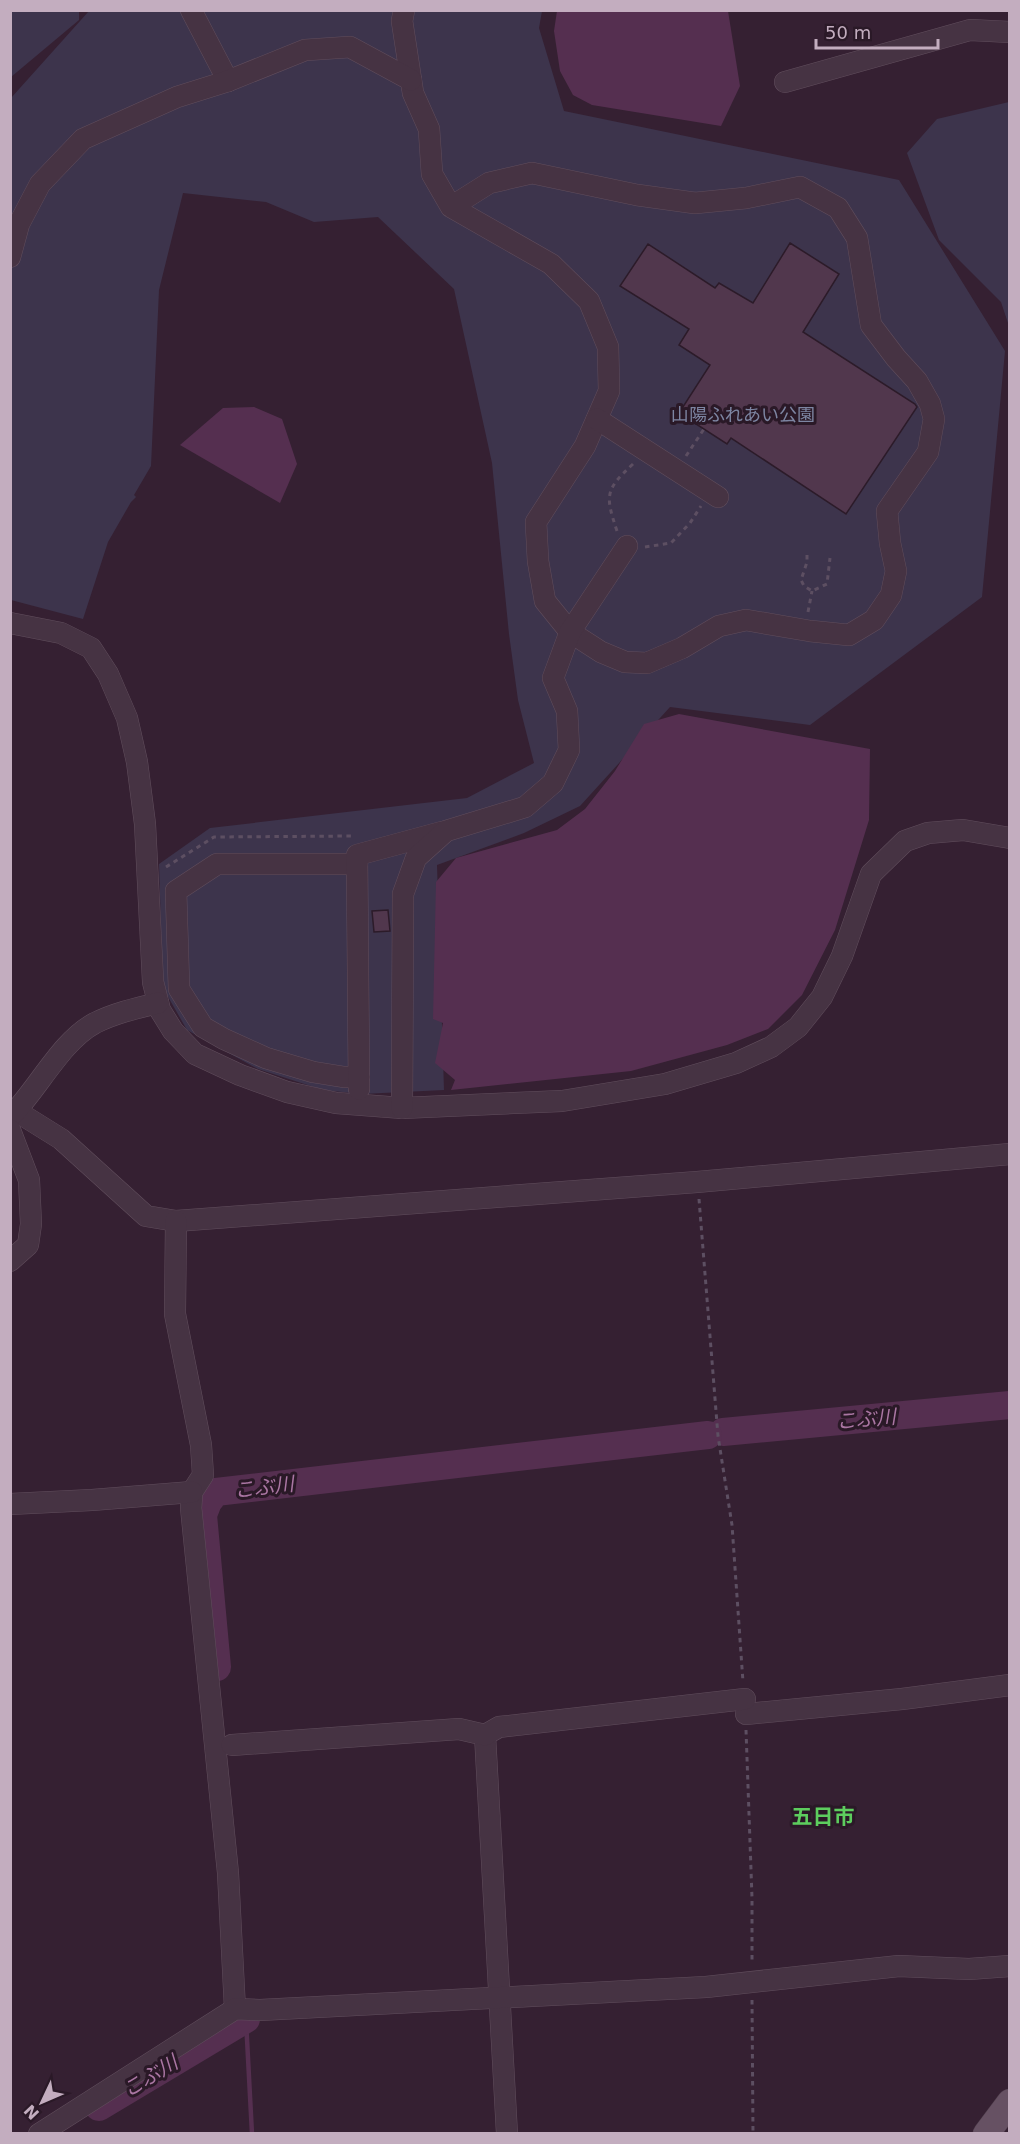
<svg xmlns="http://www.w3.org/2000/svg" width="1020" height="2144" viewBox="0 0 1020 2144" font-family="'DejaVu Sans','Noto Sans JP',sans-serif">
	<rect width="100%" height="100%" fill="#352032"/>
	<!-- green -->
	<g fill="#3d344c">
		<polygon points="11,10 79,11 79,20 11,77"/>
		<polygon points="89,11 542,11 539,28 564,111 899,180 1005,351 982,597 810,725 670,707 580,806 524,833 437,865 444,1090 362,1094 323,1090 258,1069 187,1030 163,988 159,864 210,828 467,798 534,763 518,700 509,634 492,463 454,289 378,217 314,222 266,202 183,193 159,290 151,466 134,495 136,497 131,502 108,542 83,619 11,600 11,98"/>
		<polygon points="1009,102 1010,102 1009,326 1001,302 939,240 907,153 937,119"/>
	</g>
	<!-- water -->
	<g fill="#552f50">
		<polygon points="557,11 728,11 740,86 721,126 592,105 573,95 560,71 554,31"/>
		<polygon points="254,407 282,419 297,464 280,503 180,445 223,408"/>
		<polygon points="679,714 870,749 869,820 835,930 802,995 768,1029 727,1045 631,1071 451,1090 455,1080 435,1063 443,1023 433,1019 436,882 456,858 557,830 585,809 615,771 644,724"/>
	</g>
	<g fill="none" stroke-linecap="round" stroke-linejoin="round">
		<!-- stream -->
		<polyline stroke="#552f50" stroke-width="4.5" points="246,2020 252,2134"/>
		<!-- river -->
		<g stroke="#552f50" stroke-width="28">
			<polyline points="723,1432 1010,1405"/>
			<polyline points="217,1667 203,1515 208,1502 216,1492 708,1435"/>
			<polyline points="99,2107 246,2019"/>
		</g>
	</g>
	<!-- building -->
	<g fill="#51374d" stroke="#2c1b29" stroke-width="1.5">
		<polygon points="790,243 839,274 803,332 915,404 917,407 846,514 731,438 727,444 679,413 710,365 679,345 689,329 620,286 648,244 715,288 719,283 753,303"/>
		<polygon points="388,910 390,931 374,932 372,911"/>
	</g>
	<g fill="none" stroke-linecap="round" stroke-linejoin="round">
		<defs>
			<g id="minor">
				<polyline points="191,10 228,81"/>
				<polyline points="404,10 402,21 413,93 429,129 432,174 451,207 551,264 589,301 608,347 609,391 585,446 536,522 538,561 545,601 570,632 601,652 625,662 647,663 682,648 719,626 746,620 810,631 849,635 874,620 891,595 896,571 890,543 887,511 928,452 934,419 930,404 917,381 896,358 871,325 857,238 838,208 800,187 746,198 695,203 637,195 532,173 489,183 451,207"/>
				<polyline points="785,82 970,30 1010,32"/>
				<polyline points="10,257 19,224 40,184 83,139 177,97 228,81 305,50 350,47 411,80"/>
				<polyline points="597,419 718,497"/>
				<polyline points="10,623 61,633 91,648 108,674 127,718 137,762 145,824 153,982 160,1010 173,1031 195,1054 240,1075 287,1092 336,1103 402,1108 562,1101 665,1084 736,1063 771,1047 798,1027 822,997 842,956 871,874 905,841 928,833 963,830 1010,838"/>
				<polyline points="357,864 217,864 176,891 179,989 203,1027 224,1039 266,1058 313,1072 344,1077 359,1077"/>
				<polyline points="359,1089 357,855 442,832"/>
				<polyline points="402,1108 403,894 416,858 446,831 525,807 553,783 569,750 567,711 553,678 570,632 627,546"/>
				<polyline points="16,1111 61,1139 146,1216 176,1221 697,1182 1010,1154"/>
				<path d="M 10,1117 C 38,1089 61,1041 95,1023 C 115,1013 137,1008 158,1003"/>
				<polyline points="10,1130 29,1180 31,1224 28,1245 10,1261"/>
				<polyline points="176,1221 175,1314 201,1445 203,1475 192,1492 191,1508 228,1873 235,2009"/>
				<polyline points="10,1504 92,1500 192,1492"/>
				<polyline points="746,1714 902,1699 1010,1685"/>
				<polyline points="485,1735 507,2134"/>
				<polyline points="232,1745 459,1729 485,1735 499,1727 745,1699"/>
				<polyline points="39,2134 235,2009 260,2010 706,1987 899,1966 969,1969 1010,1966"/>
			</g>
			<polyline id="major" points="986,2134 1010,2102"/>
		</defs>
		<!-- minor casing -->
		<use href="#minor" stroke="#614e5d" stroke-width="22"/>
		<!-- major casing -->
		<use href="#major" stroke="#4f3d4c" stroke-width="27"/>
		<!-- path -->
		<g stroke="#5d4f62" stroke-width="3" stroke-dasharray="4.5 4.5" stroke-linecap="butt">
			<polyline points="686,456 704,429"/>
			<path d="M 617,531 C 605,495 605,490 633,464"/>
			<polyline points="645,547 671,543 690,523 701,506"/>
			<polyline points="807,555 807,562 801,580 804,586 812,591 827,584 830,558"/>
			<polyline points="808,612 812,591"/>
			<polyline points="166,867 214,837 355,836"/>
			<polyline points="699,1199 718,1436 732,1525 743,1682"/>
			<polyline points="746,1730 752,1898 752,1964"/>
			<polyline points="752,2000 753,2134"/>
		</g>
		<!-- minor -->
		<use href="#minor" stroke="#463343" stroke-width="21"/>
		<!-- major -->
		<use href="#major" stroke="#665163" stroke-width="26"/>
	</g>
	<g text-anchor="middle" stroke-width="6" stroke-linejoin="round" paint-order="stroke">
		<!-- park labels -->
		<g font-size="18" fill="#7d85a2" stroke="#2a1927">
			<text x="743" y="421">山陽ふれあい公園</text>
		</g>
		<!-- water labels -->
		<g font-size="20" font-style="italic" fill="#aa76a3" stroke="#2a1927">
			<text transform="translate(866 1419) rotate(-5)" y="7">こぶ川</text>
			<text transform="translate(264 1487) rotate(-7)" y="7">こぶ川</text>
			<text transform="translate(150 2076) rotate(-31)" y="7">こぶ川</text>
		</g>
		<!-- quarter labels -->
		<g font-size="21" font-weight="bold" fill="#5dcd5e" stroke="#2a1927">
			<text x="823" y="1824">五日市</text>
		</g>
	</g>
	<!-- border -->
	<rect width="1020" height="2144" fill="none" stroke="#c3adbf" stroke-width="24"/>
	<!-- north arrow -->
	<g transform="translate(42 2102) rotate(226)" stroke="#2a1927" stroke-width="4.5" paint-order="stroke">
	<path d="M0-4.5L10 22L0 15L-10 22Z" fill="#c3adbf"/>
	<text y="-9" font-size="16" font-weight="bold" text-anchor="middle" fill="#c3adbf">N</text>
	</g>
	<!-- scale -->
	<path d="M816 39v9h122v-9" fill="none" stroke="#c3adbf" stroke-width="3"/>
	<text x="825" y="39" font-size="18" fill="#c3adbf" stroke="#2a1927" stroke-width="4.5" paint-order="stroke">50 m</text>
</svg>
